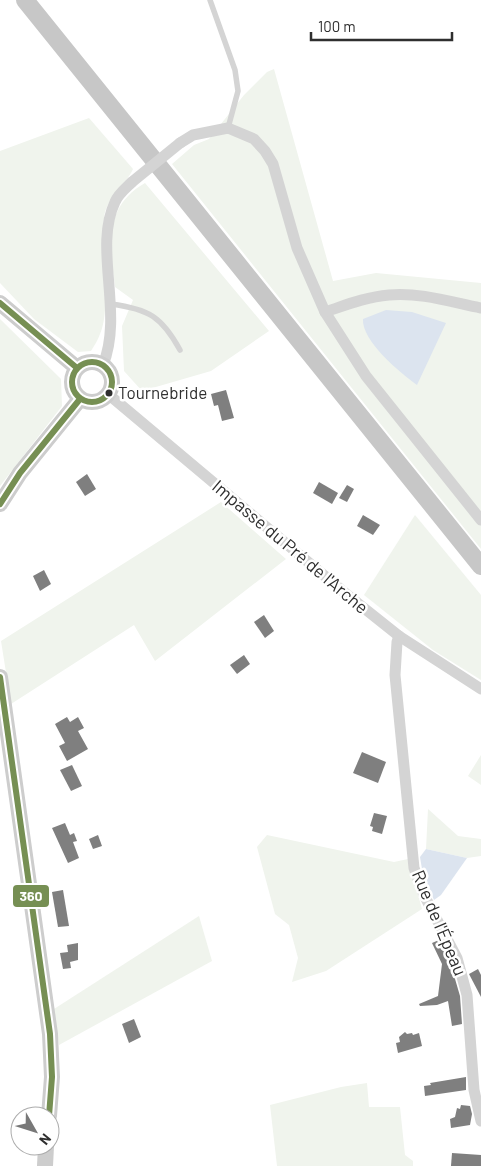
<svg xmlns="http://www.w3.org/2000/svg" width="481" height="1166" viewBox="0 0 481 1166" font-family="Barlow,sans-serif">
	<rect width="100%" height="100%" fill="#fff"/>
	<!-- green -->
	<g fill="#f0f4ed">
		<polygon points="274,69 333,281 376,273 481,283 481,549 172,164 194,145 209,139 244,95 267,72"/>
		<path d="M 89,118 L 133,169 C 125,186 106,198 104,218 C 100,250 112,306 100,334 C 98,340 94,346 91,351 L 78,352 L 34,319 L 0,283 L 0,151 Z"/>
		<path d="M 145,183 L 269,331 L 211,371 L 142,391 L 124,371 L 122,326 L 133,300 L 115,287 C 110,245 103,207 145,183 Z"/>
		<polygon points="0,319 61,379 62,406 0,486"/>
		<polygon points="221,502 286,559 155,661 134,625 11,704 1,641"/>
		<polygon points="415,515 481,595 481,680 433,650 364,595"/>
		<polygon points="481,755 481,785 468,776"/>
		<polygon points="428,809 458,836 481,839 481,856 467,858 426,849"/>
		<polygon points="267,835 394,862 408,859 422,909 326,971 292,982 298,958 289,925 275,914 257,847"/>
		<polygon points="199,916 212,961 59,1045 54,1009"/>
		<polygon points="367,1083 369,1107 400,1107 405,1155 413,1161 413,1166 277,1166 270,1105 341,1087"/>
	</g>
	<!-- water -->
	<g fill="#dce4ef">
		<path d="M 386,310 L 412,312 L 446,323 L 417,385 C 400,373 361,340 363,319 Z"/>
		<polygon points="426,849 467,858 441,895 434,900 423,875 420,857"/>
	</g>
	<!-- building -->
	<g fill="#7f7f7f">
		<polygon points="226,390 234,418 222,421 218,405 214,406 211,394"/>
		<polygon points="87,474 96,489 85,496 76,482"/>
		<polygon points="319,482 338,493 332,504 313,493"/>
		<polygon points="347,485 354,489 347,502 339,498"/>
		<polygon points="363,515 380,525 373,535 357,526"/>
		<polygon points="44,570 51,584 40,591 33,576"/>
		<polygon points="264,615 274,631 265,638 254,622"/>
		<polygon points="244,655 250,664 237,674 230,665"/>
		<polygon points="67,717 70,722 78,717 84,728 78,731 88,749 67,761 59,746 65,743 55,724"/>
		<polygon points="362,752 386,762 378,783 353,773"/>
		<polygon points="72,765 82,786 71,791 60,770"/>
		<polygon points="374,813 387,816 382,834 372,831 373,827 370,826"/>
		<polygon points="65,823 70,835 74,833 77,841 73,842 79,858 68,863 52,828"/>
		<polygon points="98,835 102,846 93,849 89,839"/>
		<polygon points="63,890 69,926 58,927 52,892"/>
		<polygon points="439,940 450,961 451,972 453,972 460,996 462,1024 452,1026 448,1001 437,1005 420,1006 419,1004 438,996 442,964 432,943"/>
		<polygon points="78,943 78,960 70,962 71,968 63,969 60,953 68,952 67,945"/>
		<polygon points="478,969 481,975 481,997 469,974"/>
		<polygon points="134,1019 141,1037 129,1043 122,1024"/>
		<polygon points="405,1032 407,1034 412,1033 413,1035 419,1033 422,1046 398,1053 396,1043 400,1042 399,1037"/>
		<polygon points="466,1077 466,1090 425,1096 424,1086 431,1085 430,1083"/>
		<polygon points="461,1105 470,1106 472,1114 470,1125 451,1128 450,1119 455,1117 457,1108 460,1109"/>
		<polygon points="452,1153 481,1155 481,1166 451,1166"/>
	</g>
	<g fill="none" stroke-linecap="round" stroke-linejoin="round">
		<!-- service -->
		<g stroke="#d4d4d4" stroke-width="5.5">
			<polyline points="210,0 235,70 238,91 228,128"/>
			<path d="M 111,304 C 149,309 162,317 180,350"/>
		</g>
		<!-- minor -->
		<g stroke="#d4d4d4" stroke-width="11">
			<polyline points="180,143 193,135 228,128 254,139 265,151 273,164 297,248 325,312 366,376 481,520"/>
			<path d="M 325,312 C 346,305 366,297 389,295 C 419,292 451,302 481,308"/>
			<path d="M 103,365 C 124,313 93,248 115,202 C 118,194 126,188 132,182"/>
			<polyline points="108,394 345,593 399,636 481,689"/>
			<polyline points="399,636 397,642 395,675 414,868 424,895 457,958 467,995 474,1090 481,1121"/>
		</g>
		<!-- secondary -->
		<g stroke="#cdcdcd" stroke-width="16">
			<polyline points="0,303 77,368"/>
			<circle cx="92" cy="382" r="20"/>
			<polyline points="0,504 20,473 80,399"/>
			<polyline points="0,677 50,1034 52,1077 49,1116"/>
			<polyline points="45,1166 46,1146"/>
		</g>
		<!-- primary -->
		<polyline stroke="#c7c7c7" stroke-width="18" points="25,0 481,566"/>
		<!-- minor-bridge -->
		<polyline stroke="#d4d4d4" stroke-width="11" points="132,182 180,143"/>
		<defs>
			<g id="bus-1">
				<polyline points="0,303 77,368"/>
				<circle cx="92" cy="382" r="20"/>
				<polyline points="0,504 20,473 80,399"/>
				<polyline points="0,677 50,1034 52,1077 49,1116"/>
			</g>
		</defs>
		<!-- bus-1 casing -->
		<use href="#bus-1" stroke="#fff" stroke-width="10"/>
		<!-- bus-1 -->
		<use href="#bus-1" stroke="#768f53" stroke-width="6"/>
	</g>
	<!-- markers -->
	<circle fill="#2f2f2f" stroke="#fff" stroke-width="2" cx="109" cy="393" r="4.5"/>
	<g text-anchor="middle" stroke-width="5" stroke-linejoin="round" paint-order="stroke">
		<!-- bus labels -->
		<g font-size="17" fill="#2f2f2f" stroke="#fff" text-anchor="start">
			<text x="118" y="399">Tournebride</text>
		</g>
		<!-- street labels -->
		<g font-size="18" fill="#2f2f2f" stroke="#fff">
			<text transform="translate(290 547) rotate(40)" y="6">Impasse du Pré de l'Arche</text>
			<text transform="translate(439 923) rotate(67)" y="6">Rue de l'Épeau</text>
		</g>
	</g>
	<rect stroke="#fff" stroke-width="2" x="12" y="884" width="38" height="24" rx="5" fill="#768f53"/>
	<g font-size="14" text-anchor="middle" font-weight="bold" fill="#fff">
		<text x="31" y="901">360</text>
	</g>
	<!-- north arrow -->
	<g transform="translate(35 1131) rotate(129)"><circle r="24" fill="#ffffff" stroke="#acacac"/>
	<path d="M0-4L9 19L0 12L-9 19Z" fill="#787878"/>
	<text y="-8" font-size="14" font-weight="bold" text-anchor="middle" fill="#2f2f2f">N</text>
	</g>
	<!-- scale -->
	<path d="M311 32v8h141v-8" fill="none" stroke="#2f2f2f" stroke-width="2.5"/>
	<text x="318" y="32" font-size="15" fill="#2f2f2f" stroke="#ffffff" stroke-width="4" paint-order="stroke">100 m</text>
</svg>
